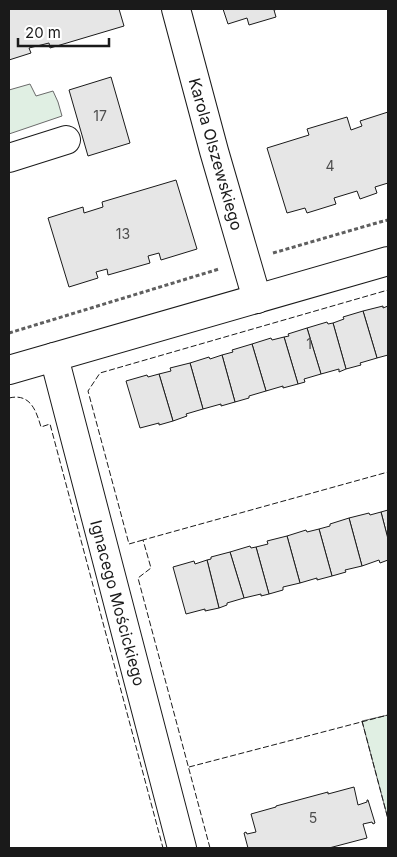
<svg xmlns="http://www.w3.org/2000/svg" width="397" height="857" viewBox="0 0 397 857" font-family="Inter,sans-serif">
	<rect width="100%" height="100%" fill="#fff"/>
	<!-- green -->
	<g fill="#e0efe3" stroke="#6a6a6a">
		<polygon points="30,84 36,96 53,91 58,102 62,116 9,134 9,90"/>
		<polygon points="388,715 388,819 362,721"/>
	</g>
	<!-- building -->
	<g fill="#e6e6e6" stroke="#1a1a1a">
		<polygon points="9,9 119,9 124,26 50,48 49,43 29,48 31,53 9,60"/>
		<polygon points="223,9 278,9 274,10 276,17 249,25 247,18 228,24"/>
		<polygon points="111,77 130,143 88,156 69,90"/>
		<polygon points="388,112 388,183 375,187 377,193 360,199 357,191 334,198 336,204 307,213 305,208 287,213 267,148 309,135 307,129 347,117 351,130 362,126 360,121"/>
		<polygon points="176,180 197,249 161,260 159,253 148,256 150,263 108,275 107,269 96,272 98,278 69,287 48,218 83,207 84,213 103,207 102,202"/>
		<polygon points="383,306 383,308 388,306 388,355 377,358 363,311"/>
		<polygon points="363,311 377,358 360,363 361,365 346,369 333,323 344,319 343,317"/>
		<polygon points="327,322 328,324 333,323 346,369 339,372 339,369 321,374 307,328"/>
		<polygon points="307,328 321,374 304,379 305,382 298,384 284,337 289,336 288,334"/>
		<polygon points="284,337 298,384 283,388 283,386 266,391 252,344 271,338 272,340"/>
		<polygon points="252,344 266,391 249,396 249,398 235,402 222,355 233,352 232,350"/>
		<polygon points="222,355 235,402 221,406 221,404 203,409 190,363 209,357 210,359"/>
		<polygon points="190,363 203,409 186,414 187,416 173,421 159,374 171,371 170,368"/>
		<polygon points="159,374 173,421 159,425 159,423 140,428 126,381 147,375 148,377"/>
		<polygon points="388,510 388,539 381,512"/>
		<polygon points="381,512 388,539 388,560 380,563 379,560 362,566 349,518 369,513 370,515"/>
		<polygon points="349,518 362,566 345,570 346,572 332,576 319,529 330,526 330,524"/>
		<polygon points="319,529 332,576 317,580 317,578 300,583 287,536 306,530 307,532"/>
		<polygon points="287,536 300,583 283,587 283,590 269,594 256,547 268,544 267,541"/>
		<polygon points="250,546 251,548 256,547 269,594 261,596 261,594 244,598 230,552"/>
		<polygon points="230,552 244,598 227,603 227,605 219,608 207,560 211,559 211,557"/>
		<polygon points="207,560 219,608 205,611 205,609 186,614 173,567 194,561 195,564"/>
		<polygon points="354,787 358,805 367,802 367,800 368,800 375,823 373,824 372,822 363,824 367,838 329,848 248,848 244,833 246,832 247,834 256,832 251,814 276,807 276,806 328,792 328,794"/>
	</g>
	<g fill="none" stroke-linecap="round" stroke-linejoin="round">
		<defs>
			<g id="street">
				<polyline points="176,9 214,151 257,299"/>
				<polyline points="9,158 66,140"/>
				<polyline points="54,357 182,848"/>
				<polyline points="9,370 388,261"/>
			</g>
		</defs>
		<!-- street casing -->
		<use href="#street" stroke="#1a1a1a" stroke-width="30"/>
		<!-- path -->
		<g stroke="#5f5f5f" stroke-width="3" stroke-dasharray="4 2.5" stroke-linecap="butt">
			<polyline points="273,253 380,222 388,220"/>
			<polyline points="9,333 219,269"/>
		</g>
		<!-- street -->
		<use href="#street" stroke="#fff" stroke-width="28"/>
		<!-- fence -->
		<g stroke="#1a1a1a" stroke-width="1" stroke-dasharray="6 2.5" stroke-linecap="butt">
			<path d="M 9,398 C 30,393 36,410 41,427 L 50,424 L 163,848"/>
			<polyline points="143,540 129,544 88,391 100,373 388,290"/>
			<polyline points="362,721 388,819"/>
			<polyline points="189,767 388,715"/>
			<polyline points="9,845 10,848"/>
			<polyline points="210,848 138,578 151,568 143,540 388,472"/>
		</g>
	</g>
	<g text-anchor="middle" stroke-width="4" stroke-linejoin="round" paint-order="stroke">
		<!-- number labels -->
		<g font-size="14" fill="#4d4d4d">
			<text x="100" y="121">17</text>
			<text x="330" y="171">4</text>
			<text x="123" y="239">13</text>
			<text x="309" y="349">1</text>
			<text x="313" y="823">5</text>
		</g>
		<!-- street labels -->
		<g font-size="16" fill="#1a1a1a" stroke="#fff">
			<text transform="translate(216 154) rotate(74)" y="6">Karola Olszewskiego</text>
			<text transform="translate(118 603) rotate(75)" y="6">Ignacego Mościckiego</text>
		</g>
	</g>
	<!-- border -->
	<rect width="397" height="857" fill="none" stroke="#1a1a1a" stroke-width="20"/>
	<!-- scale -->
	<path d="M18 38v8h91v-8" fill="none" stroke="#1a1a1a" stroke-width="2.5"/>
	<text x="25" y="38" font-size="15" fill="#1a1a1a" stroke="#ffffff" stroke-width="4" paint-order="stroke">20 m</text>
</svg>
